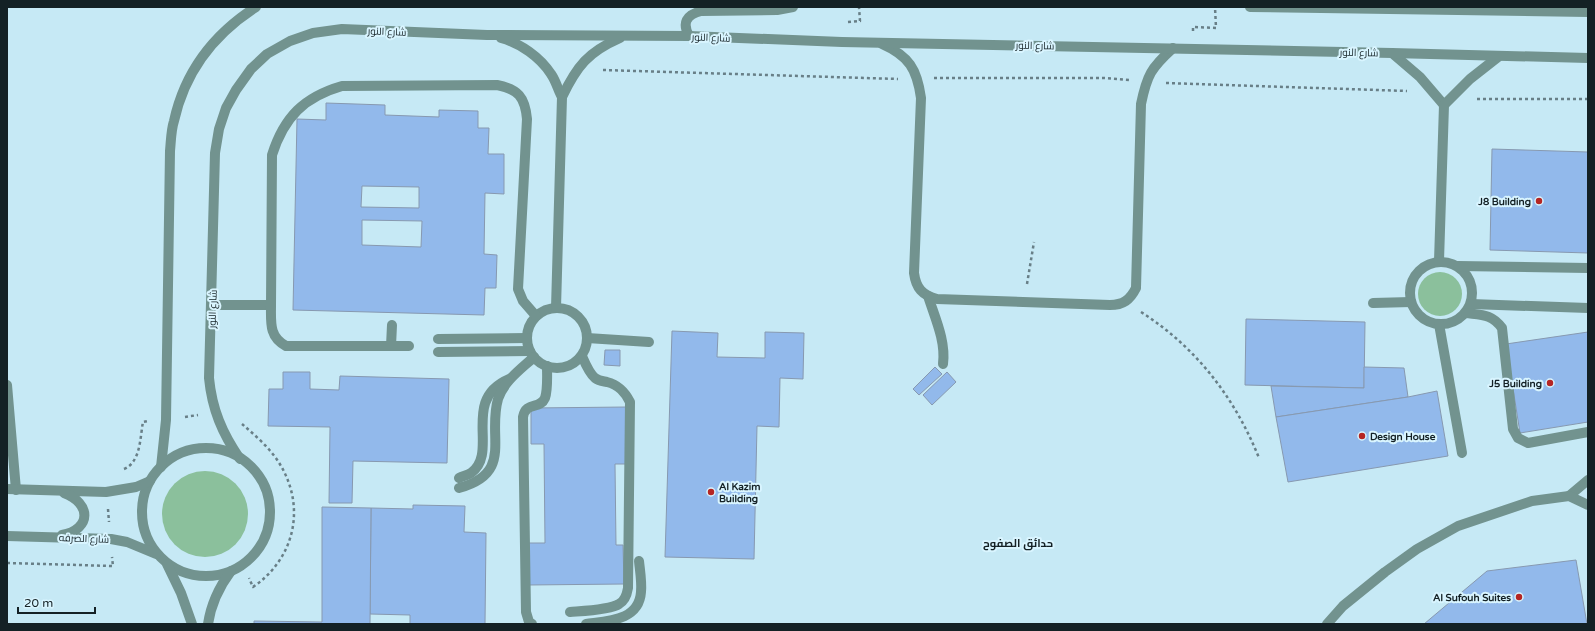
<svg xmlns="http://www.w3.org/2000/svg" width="1595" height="631" viewBox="0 0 1595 631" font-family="'Varela Round',Cairo,sans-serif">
	<rect width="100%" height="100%" fill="#c6e9f5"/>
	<!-- green -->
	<g fill="#8bc09c">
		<circle cx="1440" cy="294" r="22"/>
		<circle cx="205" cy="514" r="43"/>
	</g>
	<!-- building -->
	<g fill="#92b9eb" stroke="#8799b0" fill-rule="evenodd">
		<path d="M 326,103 L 385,105 L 385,115 L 439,117 L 439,110 L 478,111 L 478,128 L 489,128 L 488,154 L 504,154 L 504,194 L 485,193 L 484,254 L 497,255 L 496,288 L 485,288 L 484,315 L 293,310 L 297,119 L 326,120 ZM 362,186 L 419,187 L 419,208 L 361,207 ZM 362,220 L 422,221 L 421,247 L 362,245 Z"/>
		<polygon points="1492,149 1588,152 1588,253 1490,250"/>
		<polygon points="1246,319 1365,322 1364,388 1245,385"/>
		<polygon points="672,331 718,333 717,357 765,358 765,332 804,333 803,379 780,378 779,427 757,426 754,559 665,557"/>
		<polygon points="1588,332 1588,422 1520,433 1506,344"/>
		<polygon points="605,350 620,350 620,366 604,365"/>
		<polygon points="935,367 942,374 919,395 913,389"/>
		<polygon points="1364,367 1404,368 1408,397 1276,417 1271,386 1364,388"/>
		<polygon points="283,372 310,372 310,389 339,390 340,376 449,379 447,463 353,461 352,503 329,503 330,427 268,426 269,389 283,389"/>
		<polygon points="947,372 956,382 932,405 923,395"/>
		<polygon points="1437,391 1448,456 1288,482 1276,417 1408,397"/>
		<polygon points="626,407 627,464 615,464 616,545 623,545 624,584 528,585 528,543 545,543 544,444 531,444 531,408"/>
		<polygon points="413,505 465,506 464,532 486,533 485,624 410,624 410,615 370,614 371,508 413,509"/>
		<polygon points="322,507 371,508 370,624 254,624 254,621 322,622"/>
		<polygon points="1576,560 1587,624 1424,624 1487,571"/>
	</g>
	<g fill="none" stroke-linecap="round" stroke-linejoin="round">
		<!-- path -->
		<g stroke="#687f87" stroke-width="2.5" stroke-dasharray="3 3" stroke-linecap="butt">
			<polyline points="848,22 860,21 859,7"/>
			<polyline points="1193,31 1193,27 1216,28 1215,7"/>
			<polyline points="603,70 898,79"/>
			<polyline points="934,78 1104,78 1129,80"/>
			<polyline points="1166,83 1407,91"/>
			<polyline points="1477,99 1588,99"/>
			<polyline points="1027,284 1034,242"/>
			<path d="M 1141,312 C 1196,347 1235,398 1259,458"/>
			<polyline points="185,417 198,415"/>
			<path d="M 242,424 C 256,436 272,450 281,466 C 306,509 294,559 253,587 L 249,578"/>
			<path d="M 124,469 C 141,462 140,437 143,422 L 148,421"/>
			<polyline points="108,509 109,522"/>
			<polyline points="7,563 113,566 112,557"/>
		</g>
		<!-- minor -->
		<g stroke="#72938f" stroke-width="10">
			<polyline points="1250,7 1588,12"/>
			<path d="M 689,36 C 682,23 686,15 701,11 L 777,10 L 793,7"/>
			<path d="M 501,38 C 520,43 540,57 551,74 C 556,81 558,90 562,97"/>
			<path d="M 882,44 C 909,56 917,69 921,98 L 914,273 C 916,288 922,295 937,299 L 1110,305 C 1123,305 1130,300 1136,288 L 1141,104 C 1147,75 1151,68 1173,48"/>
			<polyline points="1392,53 1420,77 1444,105"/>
			<polyline points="1439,261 1444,105 1470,79 1498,57"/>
			<circle cx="1441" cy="293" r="31"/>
			<polyline points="1458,266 1588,268"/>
			<path d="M 928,296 C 935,318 946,341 943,364"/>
			<polyline points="1373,303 1411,302"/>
			<polyline points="1471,304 1588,308"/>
			<polyline points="212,305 271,305"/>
			<circle cx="557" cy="338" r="30"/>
			<path d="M 556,308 L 562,97 C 577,66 588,52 620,38"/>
			<path d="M 1466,313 C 1482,315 1492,314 1502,328 L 1513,429 L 1518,438 L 1528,443 L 1588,432"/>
			<polyline points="1439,324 1462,453"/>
			<polyline points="587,338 649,342"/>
			<polyline points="438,339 527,338"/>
			<polyline points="391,346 392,325"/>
			<path d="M 409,346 L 286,346 C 269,337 271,323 271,305 L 272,155 C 284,117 304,97 342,86 L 497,85 C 518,89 525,97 527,119 L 518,289 L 523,301 L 536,316"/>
			<polyline points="438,352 530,351"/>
			<polyline points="7,385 16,490"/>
			<circle cx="206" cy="512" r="64"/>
			<path d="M 240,459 C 222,433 212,409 209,378 L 215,153 L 219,129 L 226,108 L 236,90 L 251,69 L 267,54 L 290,41 L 313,33 L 342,29 L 487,35 L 689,36 L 842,42 L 1392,53 L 1588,58"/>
			<path d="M 161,467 L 166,420 L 170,151 C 171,141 171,130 174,121 C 185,71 214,34 256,7"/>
			<path d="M 459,478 C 463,476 468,475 471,473 C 500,452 460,400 509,379"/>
			<path d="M 459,488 C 514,473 487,437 498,399 C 504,381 520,370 534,357"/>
			<polyline points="7,489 106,492 136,487 150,481"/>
			<polyline points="1569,496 1588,480"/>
			<path d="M 62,535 C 92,529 91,503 64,493"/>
			<polyline points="7,536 111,539 127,542 156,554"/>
			<polyline points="167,564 181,593 192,624"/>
			<path d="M 570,612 C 582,611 610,610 619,604 C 625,601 627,594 628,588 L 630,402 C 625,392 619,385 607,382 C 602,381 599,381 595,378 C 589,373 585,363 582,356"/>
			<path d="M 208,624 C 211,604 219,587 231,571"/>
			<path d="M 532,624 L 529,622 L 526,612 L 523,417 C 526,401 540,410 545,398 C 548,389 547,376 547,366"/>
			<path d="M 586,624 C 607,621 639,621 641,592 C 642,582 640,571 639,561"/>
			<polyline points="1327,624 1343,606 1385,572 1417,549 1458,526 1532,501 1569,496 1588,505"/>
		</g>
	</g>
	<!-- markers -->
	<g fill="#b52523" stroke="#d9f5ff" stroke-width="1.5">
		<circle cx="1539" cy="201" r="4"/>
		<circle cx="1550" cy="383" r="4"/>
		<circle cx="1362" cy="436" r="4"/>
		<circle cx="711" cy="492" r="4"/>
		<circle cx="1519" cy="597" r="4"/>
	</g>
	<g text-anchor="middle" stroke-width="4" stroke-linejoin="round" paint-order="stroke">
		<!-- street labels -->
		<g font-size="10" fill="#142125" stroke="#d9f5ff">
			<text transform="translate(387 31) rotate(2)" y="4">شارع النور</text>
			<text transform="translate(711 37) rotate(2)" y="4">شارع النور</text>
			<text transform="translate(1035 45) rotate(1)" y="4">شارع النور</text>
			<text transform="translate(1359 52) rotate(1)" y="4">شارع النور</text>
			<text transform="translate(212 309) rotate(-88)" y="4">شارع النور</text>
			<text transform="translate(84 538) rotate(2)" y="4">شارع الصرفه</text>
		</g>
		<!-- poi labels -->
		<g font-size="10" font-weight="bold" fill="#142125" stroke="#d9f5ff" text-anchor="end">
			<text x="1531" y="205">J8 Building</text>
			<text x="1542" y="387">J5 Building</text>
			<text x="1370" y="440" text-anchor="start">Design House</text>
			<text x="719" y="490" text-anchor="start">Al Kazim<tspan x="719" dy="12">Building</tspan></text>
			<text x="1511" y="601">Al Sufouh Suites</text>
		</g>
		<!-- neighbourhood labels -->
		<g font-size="11" font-weight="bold" fill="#142125" stroke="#d9f5ff">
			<text x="1018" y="547">حدائق الصفوح</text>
		</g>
	</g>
	<!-- border -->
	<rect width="1595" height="631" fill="none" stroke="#142125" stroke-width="16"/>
	<!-- scale -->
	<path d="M18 607v6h77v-6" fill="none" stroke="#142125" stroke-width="2"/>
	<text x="24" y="607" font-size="12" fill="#142125" stroke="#d9f5ff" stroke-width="3" paint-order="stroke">20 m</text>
</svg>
